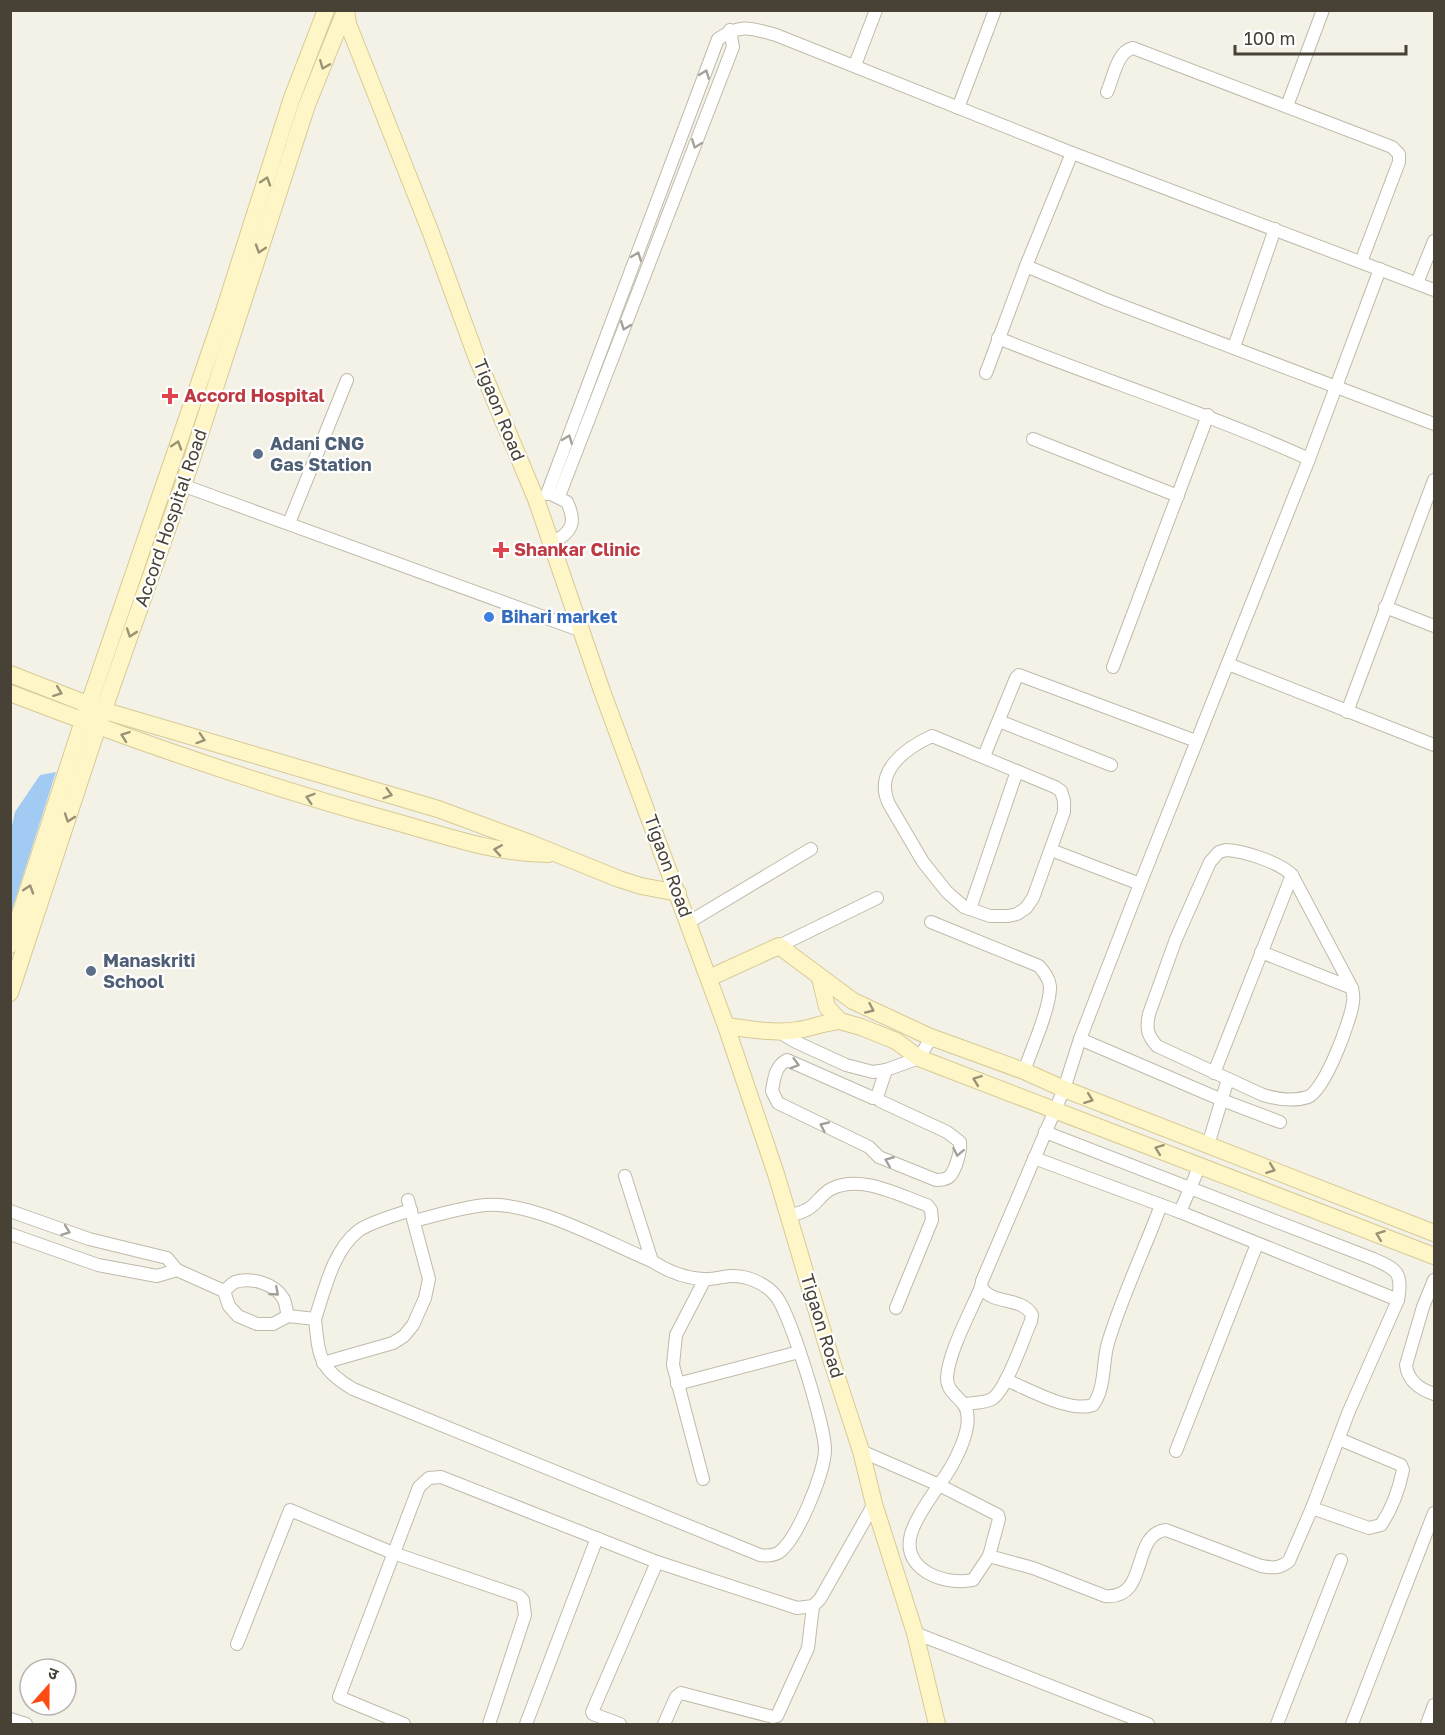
<svg xmlns="http://www.w3.org/2000/svg" width="1445" height="1735" viewBox="0 0 1445 1735" font-family="'Golos Text','Noto Sans Devanagari',sans-serif">
	<rect width="100%" height="100%" fill="#f4f1e7"/>
	<!-- water -->
	<polygon fill="#a2cbf3" points="56,772 11,913 11,830 15,812 40,775"/>
	<g fill="none" stroke-linecap="round" stroke-linejoin="round">
		<defs>
			<g id="street">
				<polyline points="855,65 876,10"/>
				<path d="M 1107,92 C 1113,79 1117,51 1133,48 L 1392,147 L 1399,154 L 1399,162 L 1361,262"/>
				<polyline points="1287,106 1323,10"/>
				<polyline points="958,108 995,10"/>
				<polyline points="1026,266 1107,300 1434,424"/>
				<polyline points="1417,283 1434,241"/>
				<path d="M 998,338 C 1102,380 1208,413 1309,459"/>
				<polyline points="1234,347 1275,229"/>
				<polyline points="986,373 1026,266 1072,153"/>
				<polyline points="1033,439 1178,496"/>
				<polyline points="182,485 582,631"/>
				<path d="M 547,494 L 718,39 C 741,23 751,28 776,35 L 1072,153 L 1434,290"/>
				<polyline points="559,496 733,47 730,30"/>
				<polyline points="289,523 347,380"/>
				<path d="M 552,543 C 572,532 577,523 567,502 L 553,495"/>
				<polyline points="1385,607 1434,626"/>
				<polyline points="1228,664 1434,745"/>
				<polyline points="1113,667 1208,415"/>
				<polyline points="1347,712 1434,480"/>
				<polyline points="999,721 1111,765"/>
				<path d="M 932,736 L 1055,787 L 1061,791 L 1064,801 L 1064,812 L 1033,898 L 1026,908 L 1017,914 L 1008,916 L 990,916 L 964,907 L 947,892 L 923,862 L 889,804 C 873,771 906,748 932,736 Z"/>
				<polyline points="984,756 1016,678 1019,675 1196,741"/>
				<polyline points="1051,850 1140,884"/>
				<path d="M 1226,850 C 1244,851 1279,862 1292,875 L 1352,988 C 1353,993 1354,997 1353,1002 C 1351,1020 1325,1090 1308,1097 C 1293,1102 1277,1099 1263,1095 L 1157,1046 C 1147,1035 1146,1028 1149,1014 L 1176,939 L 1210,862 L 1219,852 Z"/>
				<polyline points="970,909 1017,771"/>
				<polyline points="689,922 811,849"/>
				<path d="M 931,922 L 1039,966 C 1044,972 1049,978 1050,986 C 1051,1006 1031,1051 1024,1071"/>
				<polyline points="779,946 877,898"/>
				<polyline points="1261,952 1352,988"/>
				<polyline points="777,1031 796,1042 846,1065 873,1072 886,1070 919,1058 931,1038"/>
				<polyline points="1080,1039 1222,1100 1280,1122"/>
				<polyline points="1214,1073 1292,875"/>
				<polyline points="878,1094 886,1070"/>
				<path d="M 873,1098 L 787,1060 C 775,1066 774,1079 772,1091 L 778,1103 L 869,1147 L 879,1157 L 936,1180 C 941,1180 946,1180 950,1176 C 956,1169 961,1151 960,1142 L 947,1132 L 880,1101"/>
				<polyline points="1208,1145 1228,1079"/>
				<polyline points="1034,1158 1180,1212 1398,1300"/>
				<polyline points="10,1211 89,1239 167,1258 177,1270 157,1276 98,1265 10,1234"/>
				<polyline points="1180,1212 1200,1165"/>
				<path d="M 788,1216 C 794,1214 801,1213 806,1210 C 816,1206 821,1194 831,1189 C 861,1174 898,1195 927,1205 L 931,1210 L 932,1220 L 896,1308"/>
				<path d="M 414,1221 C 438,1215 462,1207 486,1205 C 533,1201 608,1243 652,1261"/>
				<path d="M 177,1270 L 224,1291 L 229,1306 L 238,1316 L 257,1324 L 273,1324 L 288,1316 C 286,1310 286,1302 283,1298 C 274,1283 250,1277 235,1282 C 231,1284 228,1288 224,1291"/>
				<path d="M 1434,1280 L 1423,1307 L 1406,1365 C 1408,1381 1419,1389 1434,1394"/>
				<path d="M 981,1287 C 971,1311 948,1353 947,1378 C 947,1391 958,1396 964,1405 C 977,1425 952,1468 939,1485 L 998,1515 L 999,1519 L 989,1556"/>
				<path d="M 288,1316 L 315,1319 C 319,1357 319,1369 353,1389 L 760,1555 C 767,1556 772,1556 778,1553 C 797,1541 824,1473 825,1451 C 826,1429 789,1309 775,1295 C 765,1283 746,1275 730,1276 C 721,1277 712,1280 703,1279 C 684,1278 667,1271 652,1261 L 625,1176"/>
				<path d="M 315,1319 C 325,1289 333,1251 358,1231 C 370,1222 396,1215 411,1210"/>
				<polyline points="323,1363 393,1343 404,1336 413,1325 425,1298 429,1279 408,1200"/>
				<path d="M 1006,1380 C 1029,1389 1069,1413 1093,1405 C 1106,1387 1102,1363 1108,1343 C 1122,1296 1144,1251 1161,1205"/>
				<polyline points="677,1384 799,1352"/>
				<path d="M 964,1404 C 973,1403 985,1403 992,1399 C 1006,1391 1024,1337 1031,1321 L 1032,1315 C 1022,1296 993,1306 981,1287 L 982,1281 L 1064,1089 L 1080,1039 L 1140,884 L 1309,459 L 1380,269"/>
				<path d="M 861,1451 L 939,1485 C 930,1498 915,1519 911,1534 C 901,1570 945,1586 973,1580 L 989,1556 L 1033,1568 L 1105,1596 C 1150,1600 1130,1534 1166,1530 L 1261,1566 C 1272,1568 1279,1569 1289,1561 L 1312,1508 L 1349,1411 L 1398,1300 C 1403,1271 1396,1269 1371,1258 L 1045,1132"/>
				<polyline points="1176,1451 1257,1244"/>
				<polyline points="703,1479 673,1365 676,1335 705,1279"/>
				<path d="M 1312,1508 L 1369,1528 L 1381,1525 C 1392,1509 1399,1489 1403,1470 L 1401,1465 L 1339,1439"/>
				<polyline points="915,1633 1148,1724"/>
				<polyline points="237,1644 290,1510 393,1553 519,1596 523,1600 525,1615 489,1724"/>
				<polyline points="10,1719 26,1724"/>
				<polyline points="404,1724 339,1697 419,1487 429,1478 441,1477 657,1562 797,1608 813,1606 820,1599 874,1504"/>
				<polyline points="526,1724 597,1538"/>
				<polyline points="620,1724 593,1714 592,1712 657,1562"/>
				<polyline points="664,1724 676,1697 681,1693 773,1717 777,1716 808,1648 813,1606"/>
				<polyline points="1277,1724 1341,1560"/>
				<polyline points="1352,1724 1434,1513"/>
				<polyline points="1427,1724 1434,1705"/>
			</g>
			<g id="secondary">
				<polyline points="346,10 348,24 431,233 476,356 536,499 602,691 726,1026 777,1177 831,1359 861,1451 874,1504 915,1633 937,1724"/>
				<polyline points="10,674 105,711 438,809 530,843 619,879 641,886 678,893"/>
				<path d="M 10,693 C 135,741 260,785 389,820 C 444,835 490,853 548,854"/>
				<polyline points="10,945 83,721 224,311 292,98 326,10"/>
				<polyline points="709,978 779,946 853,1001 928,1036 1024,1071 1064,1089 1434,1233"/>
				<polyline points="820,978 827,1007 840,1021 861,1027 896,1041 919,1058 1434,1256"/>
				<polyline points="10,993 98,726 189,468 307,105 345,11"/>
				<path d="M 726,1026 C 749,1029 775,1034 798,1030 C 812,1028 825,1022 840,1021"/>
			</g>
		</defs>
		<!-- street casing -->
		<use href="#street" stroke="#c0baaa" stroke-width="14"/>
		<!-- secondary casing -->
		<use href="#secondary" stroke="#d6ca96" stroke-width="18"/>
		<!-- street -->
		<use href="#street" stroke="#fff" stroke-width="12"/>
		<!-- secondary -->
		<use href="#secondary" stroke="#fff6c7" stroke-width="16"/>
	</g>
	<!-- one-way arrows -->
	<defs><path id="oneway-chevron" d="M-2-3.5L2.5 0L-2 3.5" fill="none" stroke-width="1.6" stroke-linecap="round" stroke-linejoin="round" transform="scale(1.5)"/></defs>
	<g stroke="#9a9377">
		<use href="#oneway-chevron" transform="translate(324 65) rotate(112)"/>
		<use href="#oneway-chevron" transform="translate(266 181) rotate(-72)"/>
		<use href="#oneway-chevron" transform="translate(260 249) rotate(108)"/>
		<use href="#oneway-chevron" transform="translate(177 445) rotate(-72)"/>
		<use href="#oneway-chevron" transform="translate(131 633) rotate(109)"/>
		<use href="#oneway-chevron" transform="translate(58 692) rotate(21)"/>
		<use href="#oneway-chevron" transform="translate(125 736) rotate(-160)"/>
		<use href="#oneway-chevron" transform="translate(201 739) rotate(18)"/>
		<use href="#oneway-chevron" transform="translate(388 794) rotate(16)"/>
		<use href="#oneway-chevron" transform="translate(310 798) rotate(-163)"/>
		<use href="#oneway-chevron" transform="translate(69 818) rotate(109)"/>
		<use href="#oneway-chevron" transform="translate(498 850) rotate(-171)"/>
		<use href="#oneway-chevron" transform="translate(29 889) rotate(-72)"/>
		<use href="#oneway-chevron" transform="translate(870 1009) rotate(24)"/>
		<use href="#oneway-chevron" transform="translate(977 1080) rotate(-159)"/>
		<use href="#oneway-chevron" transform="translate(1089 1099) rotate(21)"/>
		<use href="#oneway-chevron" transform="translate(1159 1149) rotate(-159)"/>
		<use href="#oneway-chevron" transform="translate(1271 1169) rotate(21)"/>
		<use href="#oneway-chevron" transform="translate(1380 1235) rotate(-159)"/>
	</g>
	<g stroke="#a4a09a">
		<use href="#oneway-chevron" transform="translate(705 74) rotate(-69)"/>
		<use href="#oneway-chevron" transform="translate(696 144) rotate(111)"/>
		<use href="#oneway-chevron" transform="translate(637 256) rotate(-69)"/>
		<use href="#oneway-chevron" transform="translate(625 326) rotate(111)"/>
		<use href="#oneway-chevron" transform="translate(568 439) rotate(-69)"/>
		<use href="#oneway-chevron" transform="translate(795 1064) rotate(16)"/>
		<use href="#oneway-chevron" transform="translate(824 1126) rotate(-155)"/>
		<use href="#oneway-chevron" transform="translate(958 1152) rotate(101)"/>
		<use href="#oneway-chevron" transform="translate(889 1161) rotate(-158)"/>
		<use href="#oneway-chevron" transform="translate(66 1231) rotate(20)"/>
		<use href="#oneway-chevron" transform="translate(275 1292) rotate(41)"/>
	</g>
	<!-- markers -->
	<g fill="#e0444e" stroke="#fff" stroke-width="2">
		<path d="M167 387h6v6h6v6h-6v6h-6v-6h-6v-6h6z"/>
		<path d="M498 541h6v6h6v6h-6v6h-6v-6h-6v-6h6z"/>
	</g>
	<g fill="#5c6f8a" stroke="#fff" stroke-width="2">
		<circle cx="258" cy="454" r="6"/>
		<circle cx="91" cy="971" r="6"/>
	</g>
	<circle fill="#3f7fe0" stroke="#fff" stroke-width="2" cx="489" cy="617" r="6"/>
	<g text-anchor="middle" stroke-width="4.5" stroke-linejoin="round" paint-order="stroke">
		<!-- health labels -->
		<g font-size="18" font-weight="bold" fill="#be3a42" stroke="#fff" text-anchor="start">
			<text x="184" y="402">Accord Hospital</text>
			<text x="514" y="556">Shankar Clinic</text>
		</g>
		<!-- street labels -->
		<g font-size="18" fill="#484236" stroke="#fff">
			<text transform="translate(499 410) rotate(68)" y="6">Tigaon Road</text>
			<text transform="translate(171 518) rotate(-71)" y="6">Accord Hospital Road</text>
			<text transform="translate(668 866) rotate(70)" y="6">Tigaon Road</text>
			<text transform="translate(822 1326) rotate(73)" y="6">Tigaon Road</text>
		</g>
		<!-- service labels -->
		<g font-size="18" font-weight="bold" fill="#4e5e75" stroke="#fff" text-anchor="start">
			<text x="270" y="450">Adani CNG<tspan x="270" dy="21">Gas Station</tspan></text>
			<text x="103" y="967">Manaskriti<tspan x="103" dy="21">School</tspan></text>
		</g>
		<!-- shop labels -->
		<g font-size="18" font-weight="bold" fill="#366cbe" stroke="#fff" text-anchor="start">
			<text x="501" y="623">Bihari market</text>
		</g>
	</g>
	<!-- border -->
	<rect width="1445" height="1735" fill="none" stroke="#484236" stroke-width="24"/>
	<!-- north arrow -->
	<g transform="translate(48 1687) rotate(21)"><circle r="28" fill="#ffffff" stroke="#b6b3af" stroke-width="1.5"/>
	<path d="M0-4.5L10 22L0 15L-10 22Z" fill="#ff4a14"/>
	<text y="-9" font-size="16" font-weight="bold" text-anchor="middle" fill="#484236">उ</text>
	</g>
	<!-- scale -->
	<path d="M1235 45v9h171v-9" fill="none" stroke="#484236" stroke-width="3"/>
	<text x="1244" y="45" font-size="18" fill="#484236" stroke="#ffffff" stroke-width="4.5" paint-order="stroke">100 m</text>
</svg>
